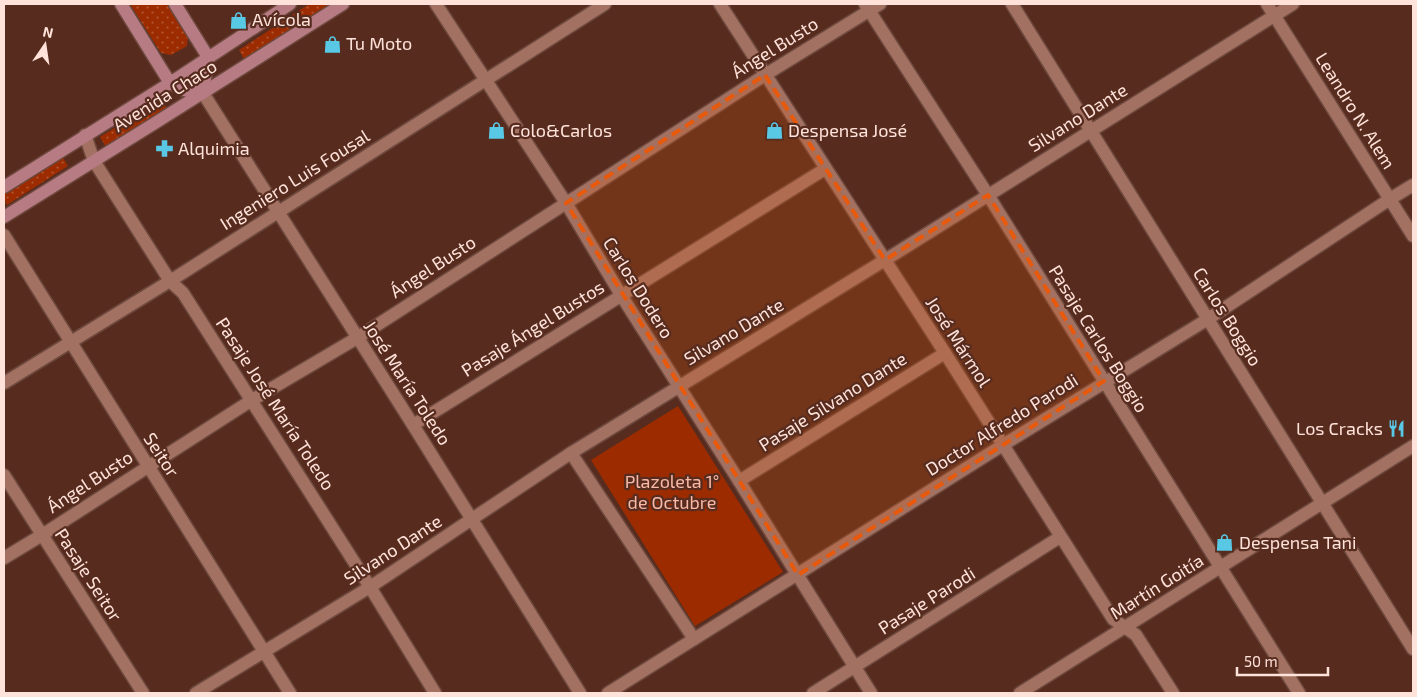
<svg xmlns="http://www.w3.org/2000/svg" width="1417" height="697" viewBox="0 0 1417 697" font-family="'Exo 2',sans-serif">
	<defs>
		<pattern id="grass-dots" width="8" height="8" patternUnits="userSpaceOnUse" patternTransform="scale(1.25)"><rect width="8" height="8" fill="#9c2c00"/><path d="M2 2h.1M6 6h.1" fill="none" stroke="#b05431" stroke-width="1.8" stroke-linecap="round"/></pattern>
	</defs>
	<rect width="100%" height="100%" fill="#572c1f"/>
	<!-- grass -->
	<g fill="url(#grass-dots)">
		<polygon points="130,4 169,4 188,35 187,46 171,55 161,53"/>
		<polygon points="309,4 330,4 244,59 239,50"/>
		<polygon points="161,99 167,108 106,147 100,137"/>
		<polygon points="62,156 68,166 7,205 4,200 4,193"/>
	</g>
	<!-- park -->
	<polygon fill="#9c2c00" points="678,406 783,572 695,626 591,460"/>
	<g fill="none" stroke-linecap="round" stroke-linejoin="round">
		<defs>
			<g id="minor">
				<polyline points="436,4 566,203 621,295 739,481 871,693"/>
				<polyline points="720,4 945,353 1113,619 1136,635 1173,693"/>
				<polyline points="865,4 988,195 1299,693"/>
				<path d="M 1012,4 C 1147,218 1278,435 1413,649"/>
				<polyline points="1267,4 1413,236"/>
				<polyline points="203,93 413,425 580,693"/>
				<polyline points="85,135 94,161 170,281 183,293 370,587 435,693"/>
				<polyline points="4,235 290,693"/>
				<polyline points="4,383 170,281 605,4"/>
				<polyline points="413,425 825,169"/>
				<polyline points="571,453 694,639"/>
				<polyline points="4,475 143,693"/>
				<polyline points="739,481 945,353"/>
				<polyline points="4,558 42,535 252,400 357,338 765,75 880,4"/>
				<polyline points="196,693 370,587 571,453 885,260 1293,4"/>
				<polyline points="608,693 1003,445 1208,319 1390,199 1413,185"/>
				<polyline points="813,693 1060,537"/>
			</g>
			<polyline id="tertiary" points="1020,693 1413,446"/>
			<g id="secondary">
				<polyline points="121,4 170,83 184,90 203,93"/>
				<polyline points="175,4 208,57 203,93"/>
				<polyline points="4,187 170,83 290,4"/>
				<polyline points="4,217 155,123 343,4"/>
			</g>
		</defs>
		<!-- minor casing -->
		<use href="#minor" stroke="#6d483d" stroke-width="15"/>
		<!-- tertiary casing -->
		<use href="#tertiary" stroke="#6d483d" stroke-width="15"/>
		<!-- secondary casing -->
		<use href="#secondary" stroke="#6d483d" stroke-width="15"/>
		<!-- minor -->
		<use href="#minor" stroke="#a27162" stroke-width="12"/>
		<!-- tertiary -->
		<use href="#tertiary" stroke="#a27162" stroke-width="12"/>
		<!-- secondary -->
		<use href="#secondary" stroke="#b67b83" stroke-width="12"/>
	</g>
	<!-- marked area -->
	<path fill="#e8590c" fill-opacity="0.2" stroke="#e8590c" stroke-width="4" stroke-dasharray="10 6" stroke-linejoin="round" d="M 765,75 L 885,260 L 988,195 L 1104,381 L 798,575 L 566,203 Z"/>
	<!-- icons -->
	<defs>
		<symbol id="shop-bare" viewBox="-9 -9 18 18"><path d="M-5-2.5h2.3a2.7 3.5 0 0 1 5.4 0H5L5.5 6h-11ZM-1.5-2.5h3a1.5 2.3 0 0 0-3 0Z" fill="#59c8e5" stroke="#572c1f" stroke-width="2.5" paint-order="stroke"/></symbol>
		<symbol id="pharmacy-bare" viewBox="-9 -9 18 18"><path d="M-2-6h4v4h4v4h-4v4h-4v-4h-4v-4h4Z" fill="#59c8e5" stroke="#572c1f" stroke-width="2.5" paint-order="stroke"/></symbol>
		<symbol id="restaurant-bare" viewBox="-9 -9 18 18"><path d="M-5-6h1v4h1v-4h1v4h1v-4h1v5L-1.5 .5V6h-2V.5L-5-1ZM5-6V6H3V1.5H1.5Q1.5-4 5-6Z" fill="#59c8e5" stroke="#572c1f" stroke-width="2.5" paint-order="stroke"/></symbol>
	</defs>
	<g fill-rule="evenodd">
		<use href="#shop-bare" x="226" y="8" width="25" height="25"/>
		<use href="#shop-bare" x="320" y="32" width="25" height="25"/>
		<use href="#shop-bare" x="484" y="118" width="25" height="25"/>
		<use href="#shop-bare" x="762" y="118" width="25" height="25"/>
		<use href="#pharmacy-bare" x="152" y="136" width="25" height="25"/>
		<use href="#restaurant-bare" x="1384" y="416" width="25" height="25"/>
		<use href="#shop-bare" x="1212" y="530" width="25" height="25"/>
	</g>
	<g text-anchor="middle" stroke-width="4.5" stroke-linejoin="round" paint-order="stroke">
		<!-- poi labels -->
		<g font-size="18" fill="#ffe2da" stroke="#572c1f" text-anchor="start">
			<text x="252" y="26">Avícola</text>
			<text x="346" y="50">Tu Moto</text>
			<text x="510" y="137">Colo&amp;Carlos</text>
			<text x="788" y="137">Despensa José</text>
			<text x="178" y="155">Alquimia</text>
			<text x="1383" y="435" text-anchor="end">Los Cracks</text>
			<text x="1239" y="549">Despensa Tani</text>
		</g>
		<!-- street labels -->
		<g font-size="18" fill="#ffe2da" stroke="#572c1f">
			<text transform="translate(775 48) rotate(-32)" y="6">Ángel Busto</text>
			<text transform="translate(165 96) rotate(-32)" y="6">Avenida Chaco</text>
			<text transform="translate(1355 111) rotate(58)" y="6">Leandro N. Alem</text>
			<text transform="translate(1078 118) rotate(-32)" y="6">Silvano Dante</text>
			<text transform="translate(295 180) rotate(-32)" y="6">Ingeniero Luis Fousal</text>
			<text transform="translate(433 267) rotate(-33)" y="6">Ángel Busto</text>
			<text transform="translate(638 288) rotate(58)" y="6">Carlos Dodero</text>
			<text transform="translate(1227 317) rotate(58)" y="6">Carlos Boggio</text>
			<text transform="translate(533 329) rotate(-32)" y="6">Pasaje Ángel Bustos</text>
			<text transform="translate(734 332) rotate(-31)" y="6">Silvano Dante</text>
			<text transform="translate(1098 339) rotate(58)" y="6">Pasaje Carlos Boggio</text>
			<text transform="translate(958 342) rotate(57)" y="6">José Mármol</text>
			<text transform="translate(407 383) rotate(57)" y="6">José María Toledo</text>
			<text transform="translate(833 402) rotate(-32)" y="6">Pasaje Silvano Dante</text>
			<text transform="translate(275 404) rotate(57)" y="6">Pasaje José María Toledo</text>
			<text transform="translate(1002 425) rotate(-32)" y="6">Doctor Alfredo Parodi</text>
			<text transform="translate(161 455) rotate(57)" y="6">Seitor</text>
			<text transform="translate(90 482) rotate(-33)" y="6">Ángel Busto</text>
			<text transform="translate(393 550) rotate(-33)" y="6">Silvano Dante</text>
			<text transform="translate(88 575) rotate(57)" y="6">Pasaje Seitor</text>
			<text transform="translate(1157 587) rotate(-32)" y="6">Martín Goitía</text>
			<text transform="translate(927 601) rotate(-32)" y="6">Pasaje Parodi</text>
		</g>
		<!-- park labels -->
		<g font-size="18" fill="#f8b9a6" stroke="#572c1f">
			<text x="672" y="488">Plazoleta 1°<tspan x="672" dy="21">de Octubre</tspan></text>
		</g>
	</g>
	<!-- border -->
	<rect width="1417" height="697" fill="none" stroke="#ffe2da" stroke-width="10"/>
	<!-- north arrow -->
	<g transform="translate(45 45) rotate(13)" stroke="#572c1f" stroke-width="4" paint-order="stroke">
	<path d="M0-4L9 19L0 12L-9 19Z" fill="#ffe2da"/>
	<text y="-8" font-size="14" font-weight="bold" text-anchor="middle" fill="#ffe2da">N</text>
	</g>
	<!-- scale -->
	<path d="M1237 667v8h91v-8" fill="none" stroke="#ffe2da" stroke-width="2.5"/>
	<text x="1244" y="667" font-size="15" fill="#ffe2da" stroke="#572c1f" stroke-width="4" paint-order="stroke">50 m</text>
</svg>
